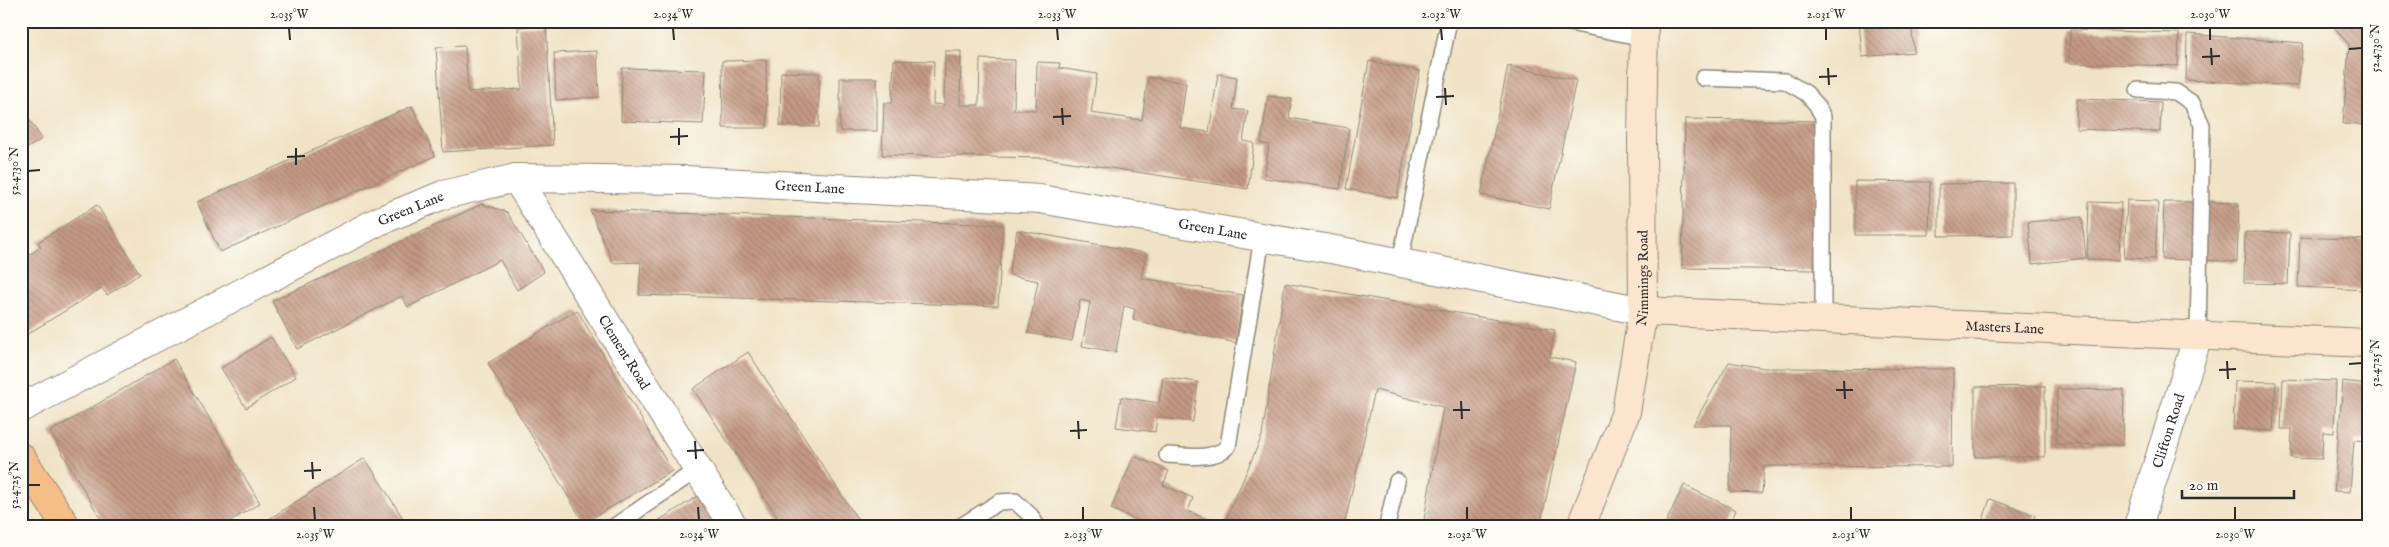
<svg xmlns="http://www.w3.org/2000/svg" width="2389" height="547" viewBox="0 0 2389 547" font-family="'IM FELL English',serif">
	<defs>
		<pattern id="building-back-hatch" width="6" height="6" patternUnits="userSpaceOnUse" patternTransform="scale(1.25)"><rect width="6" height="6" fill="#c59a84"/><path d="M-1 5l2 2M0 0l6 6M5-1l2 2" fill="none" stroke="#a07e6c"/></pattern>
	</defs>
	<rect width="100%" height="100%" fill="#fdfcf7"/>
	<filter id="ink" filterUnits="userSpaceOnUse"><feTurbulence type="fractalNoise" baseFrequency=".02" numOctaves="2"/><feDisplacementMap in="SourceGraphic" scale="10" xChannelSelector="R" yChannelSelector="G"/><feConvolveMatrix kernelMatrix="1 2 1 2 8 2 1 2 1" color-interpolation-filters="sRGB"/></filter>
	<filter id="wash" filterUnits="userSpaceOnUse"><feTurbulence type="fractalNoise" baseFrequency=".0096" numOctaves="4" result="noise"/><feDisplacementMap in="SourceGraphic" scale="20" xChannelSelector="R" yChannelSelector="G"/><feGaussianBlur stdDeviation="1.12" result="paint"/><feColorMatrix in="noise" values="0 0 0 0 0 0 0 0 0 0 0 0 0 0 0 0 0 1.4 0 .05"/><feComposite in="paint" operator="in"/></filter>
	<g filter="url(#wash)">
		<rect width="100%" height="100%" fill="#f0e2c4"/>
		<g id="blocks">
			<!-- building -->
			<g fill="url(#building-back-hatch)">
				<polygon points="1859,21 1911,21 1914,52 1862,57"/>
				<polygon points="2343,21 2368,21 2368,125 2343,124 2349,45 2334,27"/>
				<polygon points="546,25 553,145 443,152 436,47 465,46 468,92 522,89 518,27"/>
				<polygon points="2070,30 2179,33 2178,66 2069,63"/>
				<polygon points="2187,34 2303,43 2298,86 2186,80"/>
				<polygon points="597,51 599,97 556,100 554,53"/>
				<polygon points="945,51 961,51 960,105 979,105 980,59 1015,60 1014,110 1036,110 1037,62 1060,63 1059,68 1097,74 1091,113 1142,120 1148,77 1186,83 1180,128 1209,132 1218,74 1237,77 1233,109 1248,111 1243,141 1254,143 1248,189 1045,158 882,155 884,103 892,103 894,60 934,61 933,104 944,105"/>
				<polygon points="766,60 767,128 723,128 722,61"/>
				<polygon points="1369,61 1420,71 1397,198 1346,189"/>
				<polygon points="1508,66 1576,80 1549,209 1481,195"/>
				<polygon points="622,68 706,70 703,124 621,121"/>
				<polygon points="781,72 819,73 819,127 780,126"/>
				<rect x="840" y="78" width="37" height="53"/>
				<polygon points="1268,96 1292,99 1289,118 1349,128 1340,189 1264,178 1269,145 1261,143"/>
				<polygon points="2077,99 2161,102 2160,132 2076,129"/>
				<polygon points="412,106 435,156 220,252 197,202"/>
				<polygon points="21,107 42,139 21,152"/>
				<polygon points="1685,119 1817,121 1814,270 1682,268"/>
				<polygon points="1855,181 1930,182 1929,235 1855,235"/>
				<polygon points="2013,183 2013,235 1939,236 1939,184"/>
				<polygon points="2127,200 2158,201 2155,259 2124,258"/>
				<polygon points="2089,202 2121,203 2119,260 2087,259"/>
				<polygon points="2164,202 2194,202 2191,260 2162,259"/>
				<polygon points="2204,202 2239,203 2237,262 2201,260"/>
				<polygon points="482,204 507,212 544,272 517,290 500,260 408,307 402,296 297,349 272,301"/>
				<polygon points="97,205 140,274 107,295 102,288 21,338 21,260 41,247 38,242"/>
				<polygon points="590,210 1003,225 998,306 639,295 641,262 613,263"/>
				<polygon points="2082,217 2086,258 2032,264 2028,222"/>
				<polygon points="1017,230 1146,253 1141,278 1243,295 1236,343 1133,320 1135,309 1124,306 1116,352 1082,346 1090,302 1080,300 1072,341 1028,333 1038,281 1009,275"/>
				<polygon points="2245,232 2290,233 2288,284 2244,283"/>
				<polygon points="2300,237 2368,240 2368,290 2298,287"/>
				<polygon points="1285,283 1555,330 1550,357 1576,362 1540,526 1423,526 1443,407 1375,390 1344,526 1146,526 1146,524 1111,509 1134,456 1169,471 1163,485 1193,498 1188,511 1223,526 1262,436"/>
				<polygon points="577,310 672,471 584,523 488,363"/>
				<polygon points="271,337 296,377 246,408 221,368"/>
				<polygon points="748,352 862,526 783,526 693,389"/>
				<polygon points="174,359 260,503 222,526 105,526 50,432"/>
				<polygon points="1729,362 1764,368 1953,369 1952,467 1764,466 1762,493 1730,492 1731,425 1693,425"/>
				<polygon points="1163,377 1198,382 1193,422 1157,417 1155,432 1116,427 1121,397 1159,403"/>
				<polygon points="2283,379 2336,381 2334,433 2323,432 2322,459 2291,458 2292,429 2281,429"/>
				<polygon points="2235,381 2276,382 2273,431 2233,429"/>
				<polygon points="2343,381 2368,384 2368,441 2354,440 2350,492 2334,491"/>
				<polygon points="2045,386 2045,457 1975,457 1975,387"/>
				<polygon points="2057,389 2124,390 2123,445 2056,444"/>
				<polygon points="365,458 408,526 258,526"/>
				<polygon points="1684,485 1736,510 1729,526 1664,526"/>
				<polygon points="698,496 717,526 650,526"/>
				<polygon points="1990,499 2035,515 2032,526 1981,526"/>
			</g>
		</g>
	</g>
	<g filter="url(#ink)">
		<use href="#blocks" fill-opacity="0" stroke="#8e8678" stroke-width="1"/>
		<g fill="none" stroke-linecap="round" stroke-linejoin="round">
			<defs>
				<g id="lane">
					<polyline points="1560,21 1644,38"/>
					<polyline points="1703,78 1785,81 1806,93 1816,104 1823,117 1823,319"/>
					<polyline points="2138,90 2176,92 2192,103 2202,125 2198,336"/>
					<polyline points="1400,262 1449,21"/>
					<path d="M 1167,455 C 1185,456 1215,461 1228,446 L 1262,238"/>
					<polyline points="615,526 698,469"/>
					<polyline points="961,526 999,502 1015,501 1031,516 1037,526"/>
					<polyline points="1387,526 1397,481"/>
				</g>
				<g id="street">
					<path id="s1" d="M 516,178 L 733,526"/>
					<path id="s2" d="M 21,408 L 379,221 L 443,195 L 516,178 L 686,180 L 1040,199 L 1336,250 L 1643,311"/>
					<path id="s3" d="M 2138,526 L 2198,336"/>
				</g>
				<g id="secondary">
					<path id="s4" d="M 1643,311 L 2368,343"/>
					<path id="s5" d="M 1581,526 L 1626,412 L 1643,311 L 1642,139 L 1644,21"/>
				</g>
				<polyline id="primary" points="21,457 66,526"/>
			</defs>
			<!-- lane casing -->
			<use href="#lane" stroke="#8e8678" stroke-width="18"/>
			<!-- street casing -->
			<use href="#street" stroke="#8e8678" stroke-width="30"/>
			<!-- secondary casing -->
			<use href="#secondary" stroke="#8e8678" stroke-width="30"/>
			<!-- primary casing -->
			<use href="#primary" stroke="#8e8678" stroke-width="30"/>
			<!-- lane -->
			<use href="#lane" stroke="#fff" stroke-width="15"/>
			<!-- street -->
			<use href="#street" stroke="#fff" stroke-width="28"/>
			<!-- secondary -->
			<use href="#secondary" stroke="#fbe5cf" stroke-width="28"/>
			<!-- primary -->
			<use href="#primary" stroke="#f6be87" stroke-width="28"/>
		</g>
	</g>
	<!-- ticks -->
	<path fill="none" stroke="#2b2b2b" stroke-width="2" d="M 289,28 L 290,40M 673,28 L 674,40M 1057,28 L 1058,40M 1441,28 L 1442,40M 1826,28 L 1826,40M 2210,28 L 2210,40M 2211,48 L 2212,65M 2349,49 L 2362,48M 2202,57 L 2220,56M 1828,68 L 1829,85M 1819,77 L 1837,76M 1445,88 L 1446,105M 1436,97 L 1454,96M 1062,108 L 1063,125M 1053,117 L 1071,116M 679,128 L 679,145M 670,137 L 688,136M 296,148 L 296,165M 287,157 L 305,156M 28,171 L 40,170M 2227,361 L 2228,379M 2349,364 L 2362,363M 2219,370 L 2236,369M 1844,381 L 1845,399M 1836,390 L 1853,390M 1461,401 L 1462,419M 1453,410 L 1470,410M 1078,421 L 1079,439M 1070,431 L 1087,430M 695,441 L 696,459M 687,451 L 704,450M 312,462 L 313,479M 304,471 L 321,470M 28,485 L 40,485M 314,507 L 315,520M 698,507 L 699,520M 1083,507 L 1083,520M 1467,507 L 1467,520M 1851,507 L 1851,520M 2235,507 L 2235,520"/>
	<g text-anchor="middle" stroke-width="4" stroke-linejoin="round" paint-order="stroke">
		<!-- street labels -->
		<g font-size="14" fill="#2b2b2b" stroke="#fdfcf7">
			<text dy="5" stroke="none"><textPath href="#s2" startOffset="842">Green Lane</textPath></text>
			<text dy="5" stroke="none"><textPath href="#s2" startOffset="438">Green Lane</textPath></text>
			<text dy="5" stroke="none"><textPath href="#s2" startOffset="1248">Green Lane</textPath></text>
			<text dy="5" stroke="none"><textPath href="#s5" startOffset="258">Nimmings Road</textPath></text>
			<text dy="5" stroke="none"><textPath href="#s4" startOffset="362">Masters Lane</textPath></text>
			<text dy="5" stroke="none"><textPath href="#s1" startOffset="205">Clement Road</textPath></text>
			<text dy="5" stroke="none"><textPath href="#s3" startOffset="100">Clifton Road</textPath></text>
		</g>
	</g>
	<!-- margin -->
	<rect width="2389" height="547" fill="none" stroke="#fdfcf7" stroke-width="55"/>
	<!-- scale -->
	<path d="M2182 490v8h112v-8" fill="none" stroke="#2b2b2b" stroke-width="2.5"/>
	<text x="2189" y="490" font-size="15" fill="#2b2b2b" stroke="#fdfcf7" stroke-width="4" paint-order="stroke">20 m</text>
	<rect x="28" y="28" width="2334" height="492" fill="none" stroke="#2b2b2b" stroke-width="2"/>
	<g font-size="12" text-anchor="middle" fill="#2b2b2b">
		<text x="289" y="18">2.035°W</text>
		<text x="673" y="18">2.034°W</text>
		<text x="1057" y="18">2.033°W</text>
		<text x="1441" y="18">2.032°W</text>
		<text x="1826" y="18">2.031°W</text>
		<text x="2210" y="18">2.030°W</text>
		<text transform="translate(2375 48) rotate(-90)" y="4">52.4730°N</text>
		<text transform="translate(14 171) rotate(-90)" y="4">52.4730°N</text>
		<text transform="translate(2375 363) rotate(-90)" y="4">52.4725°N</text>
		<text transform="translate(14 485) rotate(-90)" y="4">52.4725°N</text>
		<text x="315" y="538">2.035°W</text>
		<text x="699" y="538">2.034°W</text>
		<text x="1083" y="538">2.033°W</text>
		<text x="1467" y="538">2.032°W</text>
		<text x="1851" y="538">2.031°W</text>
		<text x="2235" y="538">2.030°W</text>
	</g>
</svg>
